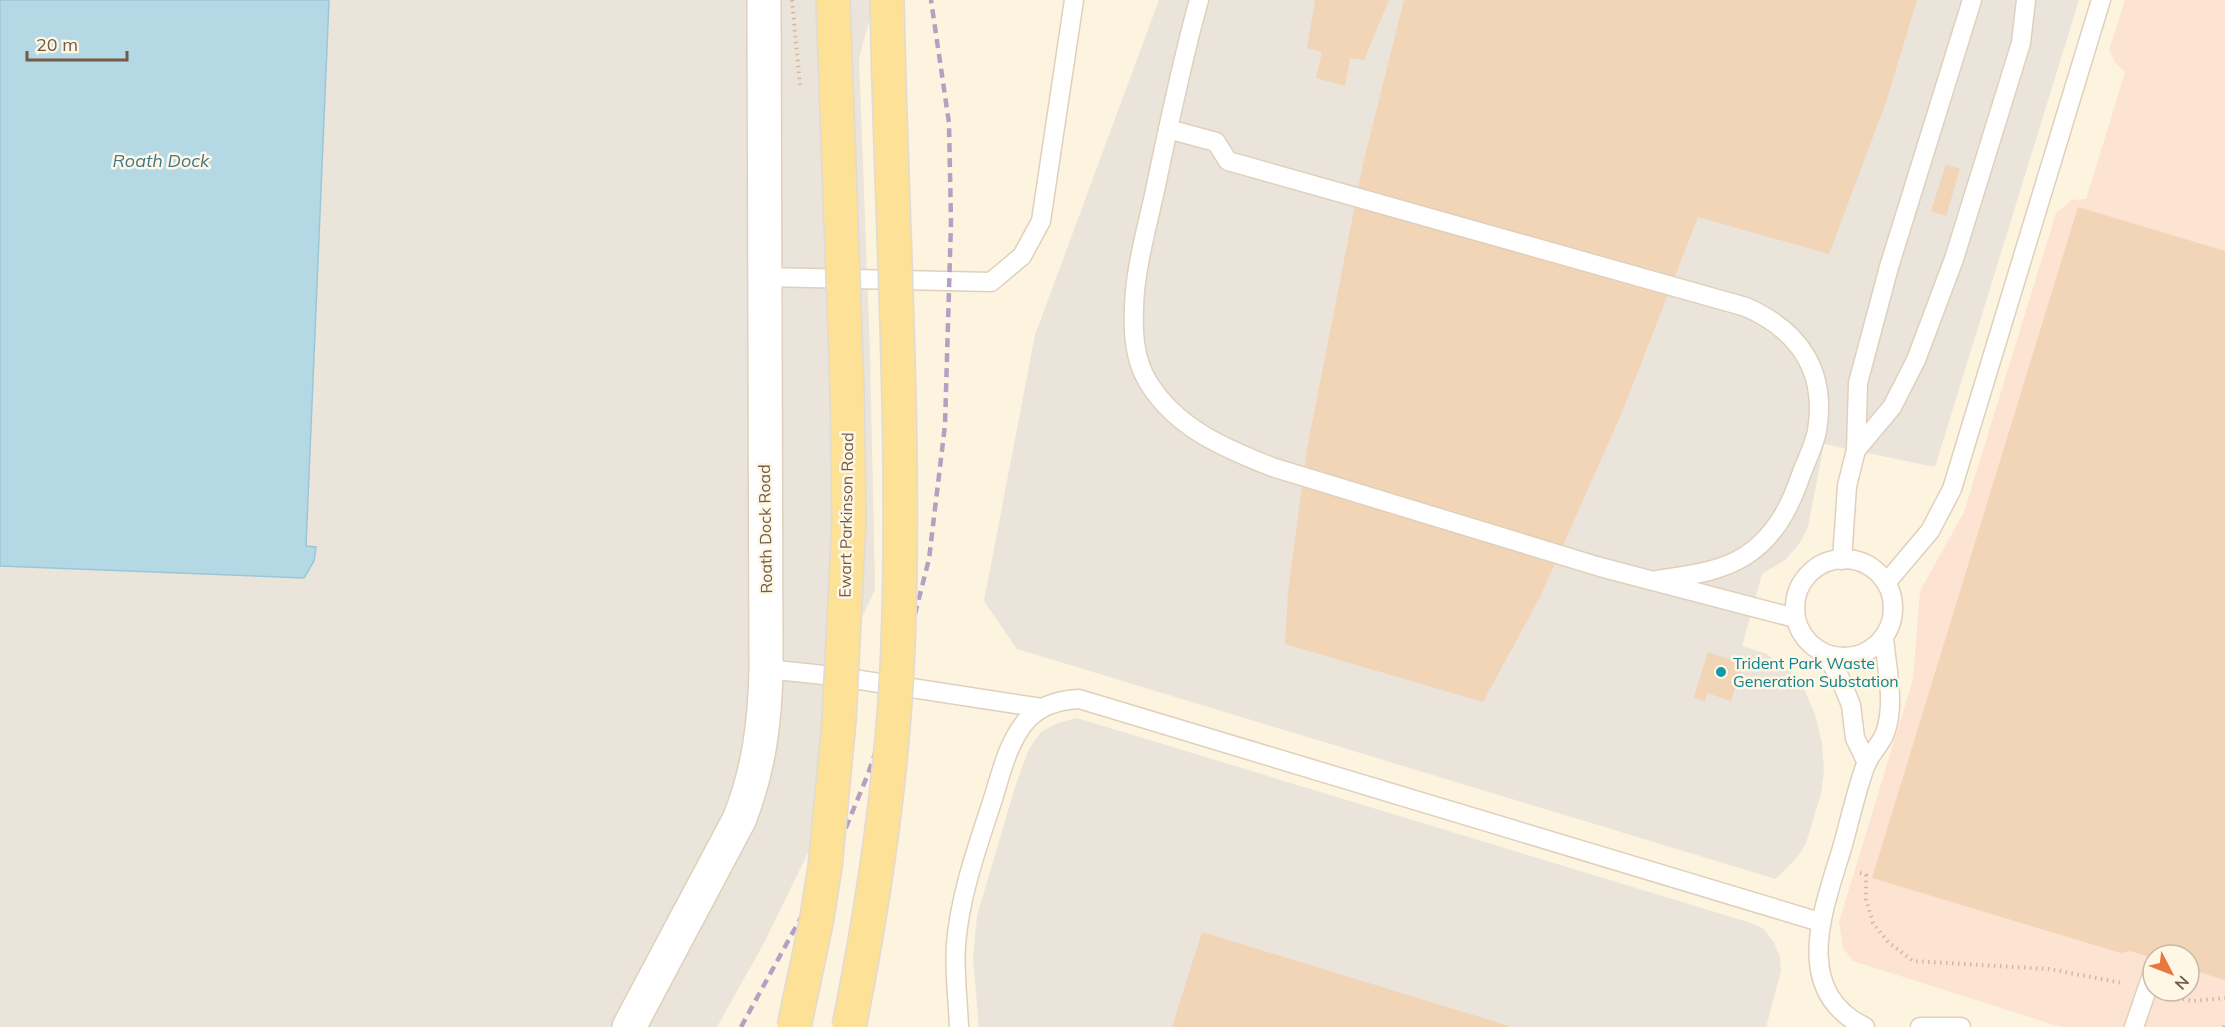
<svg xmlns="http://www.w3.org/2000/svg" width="2225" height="1027" viewBox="0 0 2225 1027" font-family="Mulish,sans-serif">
	<rect width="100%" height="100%" fill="#fcf4df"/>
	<!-- commercial -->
	<path fill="#fde3d2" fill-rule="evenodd" d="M 2125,0 L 2225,0 L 2225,1027 L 2061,1027 L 1853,961 L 1843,948 L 1839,922 L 1913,679 L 1920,591 L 1964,512 L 2056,213 L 2072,200 L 2086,199 L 2108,128 L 2125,72 L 2116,64 L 2109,50 ZM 2153,955 L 2189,955 L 2189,991 L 2153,991 Z"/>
	<!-- industrial -->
	<g fill="#eae4db">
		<polygon points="0,0 875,0 859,58 870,352 875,590 834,676 819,830 765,941 717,1027 0,1027"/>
		<polygon points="1159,0 2079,0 1935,467 1824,444 1808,527 1800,543 1785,560 1762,574 1742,646 1767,654 1789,670 1805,691 1815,714 1822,743 1824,772 1821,794 1806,843 1799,855 1776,879 1017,649 984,601 1035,335"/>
		<polygon points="1077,718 1748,922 1764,929 1774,943 1780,957 1781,971 1766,1027 979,1027 973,959 977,916 1015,787 1029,749 1041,732 1058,723"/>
	</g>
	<!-- water -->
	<polygon fill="#b4d9e5" stroke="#9ac7d7" stroke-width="1.5" points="0,0 329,0 306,546 316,547 314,561 304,578 0,566"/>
	<!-- building -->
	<g fill="#f2d4b6">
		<polygon points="1315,0 1389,0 1364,60 1350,58 1345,86 1316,78 1322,52 1307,48"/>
		<polygon points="1404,0 1917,0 1886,102 1829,254 1698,217 1623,410 1540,597 1483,702 1285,644 1288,592 1307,449 1363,164"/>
		<polygon points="1946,164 1960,169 1946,216 1931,211"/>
		<polygon points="2078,207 2225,251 2225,980 2189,969 2189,955 2153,955 2153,958 2130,951 2121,953 1872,878"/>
		<polygon points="1708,652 1743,664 1731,701 1707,693 1705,702 1694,697"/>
		<polygon points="1202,932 1509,1026 1509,1027 1172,1027"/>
	</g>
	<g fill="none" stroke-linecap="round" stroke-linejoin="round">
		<defs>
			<g id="service">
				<path d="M 1199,0 C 1181,64 1168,129 1154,195 C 1146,231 1135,270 1134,307 C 1133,332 1134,359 1148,382 C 1176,428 1224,448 1272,467 L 1600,567 L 1795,618"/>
				<path d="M 1168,129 L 1216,142 L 1228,161 L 1746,307 C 1800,331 1827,371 1817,431 C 1814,446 1806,461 1801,475 C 1790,507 1775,537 1745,556 C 1718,573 1687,575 1657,580"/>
				<polyline points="765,277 991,282 1022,256 1041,221 1074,0"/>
				<polyline points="1856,450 1892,407 1916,360 1954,259 2021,43 2026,0"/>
				<circle cx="1844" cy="608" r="49"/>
				<polyline points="1842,560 1847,486 1856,450 1858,383 1889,267 1972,0"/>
				<polyline points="1886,583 1930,531 1952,489 2101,0"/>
				<polyline points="1825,654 1839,676 1851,705 1855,738 1867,763"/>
				<polyline points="766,669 834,676 1042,708"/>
				<path d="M 959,1027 C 958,1000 954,971 956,944 C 960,895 977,848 992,802 C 1001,774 1007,744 1026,721 C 1040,705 1059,700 1079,699 L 1820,922"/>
				<path d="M 1865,1027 C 1790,990 1824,908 1842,848 C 1850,820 1856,791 1866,764 C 1871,753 1881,744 1885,733 C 1896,704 1886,666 1884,637"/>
				<polyline points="1920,1027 1961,1027"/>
				<polyline points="2134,1027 2153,972"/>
			</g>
			<path id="minor" d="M 629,1027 L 739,820 C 759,770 765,722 766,669 L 764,0"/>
		</defs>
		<!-- service casing -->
		<use href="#service" stroke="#e0d0bb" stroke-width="21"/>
		<!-- minor casing -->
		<use href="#minor" stroke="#e0d0bb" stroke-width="36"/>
		<!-- path -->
		<g stroke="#d6b79a" stroke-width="4" stroke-dasharray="1.5 4.5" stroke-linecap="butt">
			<polyline points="1860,873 1866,875 1866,899 1873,923 1888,942 1913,961 2049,969 2122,983"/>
			<polyline points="2171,996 2192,1001 2225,998"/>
			<polyline points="2224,1027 2225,1022"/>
		</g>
		<!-- service -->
		<use href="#service" stroke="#fff" stroke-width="18"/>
		<!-- minor -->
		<use href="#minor" stroke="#fff" stroke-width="33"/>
		<!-- rail -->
		<polyline stroke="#b79fc4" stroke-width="4.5" stroke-dasharray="9 6" stroke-linecap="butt" points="741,1027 833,859 868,774 892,704 929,559 945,425 951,222 949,123 931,0"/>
		<defs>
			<g id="primary-bridge">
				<polyline points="794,1027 816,923 825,867 839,721 849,521 847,389 833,0"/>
				<path d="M 849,1027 C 874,902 893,775 898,647 C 906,431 891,216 887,0"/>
			</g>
		</defs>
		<!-- primary-bridge casing -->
		<use href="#primary-bridge" stroke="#e0dbd7" stroke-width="36" stroke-linecap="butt"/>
		<!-- path-bridge -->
		<polyline stroke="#d6b79a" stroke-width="4" stroke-dasharray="1.5 4.5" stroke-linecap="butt" points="792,0 800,85"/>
		<!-- primary-bridge -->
		<use href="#primary-bridge" stroke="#fce196" stroke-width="33"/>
	</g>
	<!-- markers -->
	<circle fill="#0f9aa8" stroke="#fff7e5" stroke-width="2" cx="1721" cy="672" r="6"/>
	<g text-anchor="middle" stroke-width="5" stroke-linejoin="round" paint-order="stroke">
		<!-- street labels -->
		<g font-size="16" fill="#725b47" stroke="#fff7e5">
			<text transform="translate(846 515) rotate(-89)" y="6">Ewart Parkinson Road</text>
			<text transform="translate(765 529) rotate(-91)" y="6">Roath Dock Road</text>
		</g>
		<!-- culture labels -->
		<g font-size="16" fill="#0d838f" stroke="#fff7e5" text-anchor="start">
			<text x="1733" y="669">Trident Park Waste<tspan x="1733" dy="18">Generation Substation</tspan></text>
		</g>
		<!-- water labels -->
		<g font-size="18" font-style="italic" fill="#43798d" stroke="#fff7e5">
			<text x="161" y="167">Roath Dock</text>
		</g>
	</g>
	<!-- north arrow -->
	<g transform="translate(2171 973) rotate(132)"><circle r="28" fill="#fff7e5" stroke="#c7b9a6" stroke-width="1.5"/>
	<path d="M0-4.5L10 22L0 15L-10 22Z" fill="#e87842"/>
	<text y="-9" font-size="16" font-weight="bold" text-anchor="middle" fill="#725b47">N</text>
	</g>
	<!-- scale -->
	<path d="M27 51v9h100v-9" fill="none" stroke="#725b47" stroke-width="3"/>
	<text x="36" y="51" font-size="18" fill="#725b47" stroke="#fff7e5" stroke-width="4.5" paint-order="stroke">20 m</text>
</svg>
